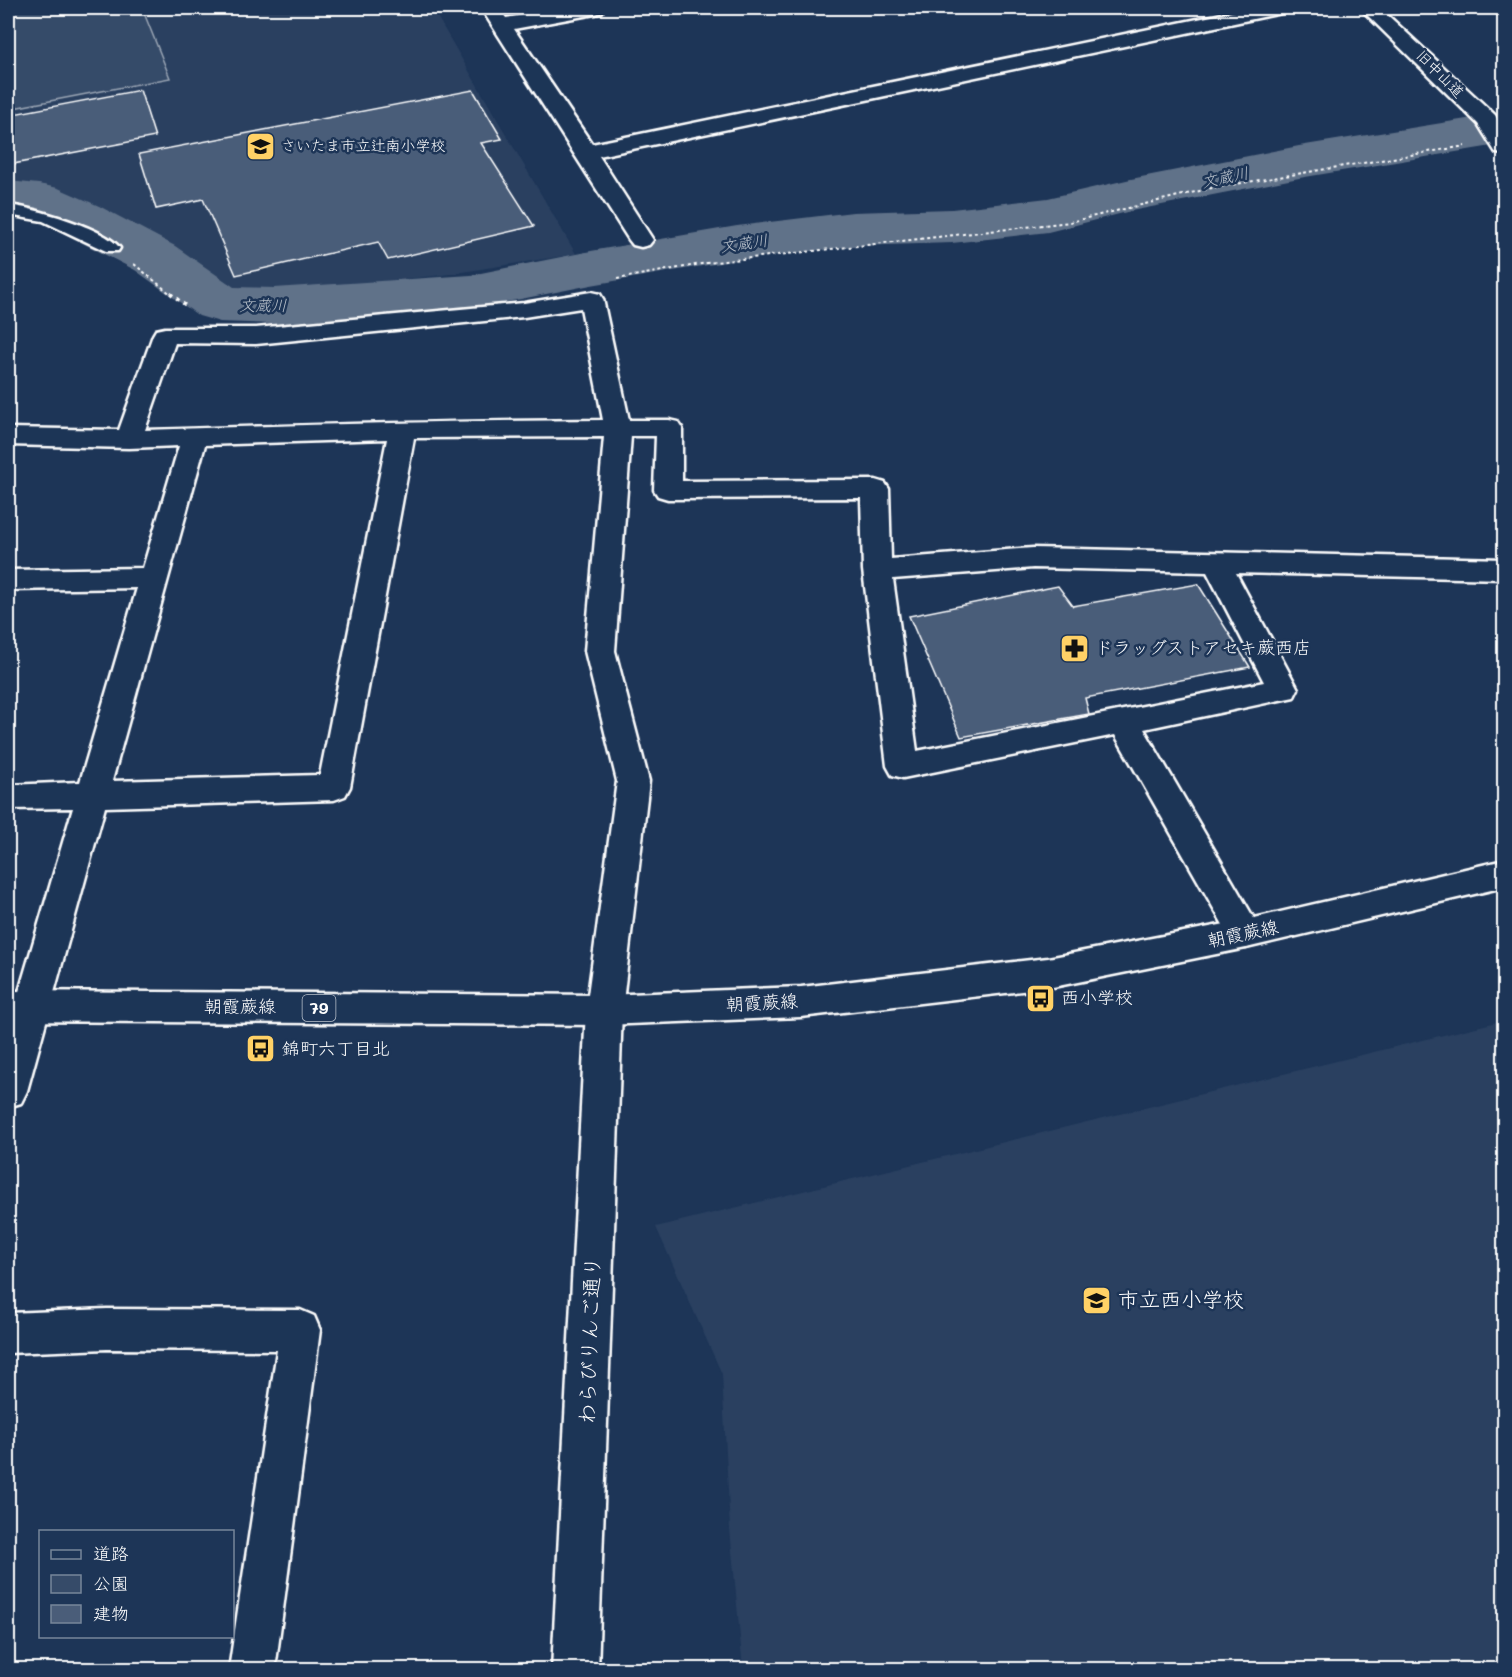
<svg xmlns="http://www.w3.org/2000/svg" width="1512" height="1677" viewBox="0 0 1512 1677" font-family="Mali,'Klee One',sans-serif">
	<rect width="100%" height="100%" fill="#1d3557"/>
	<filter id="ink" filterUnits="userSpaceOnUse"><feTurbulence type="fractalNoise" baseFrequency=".0167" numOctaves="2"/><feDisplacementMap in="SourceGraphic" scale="12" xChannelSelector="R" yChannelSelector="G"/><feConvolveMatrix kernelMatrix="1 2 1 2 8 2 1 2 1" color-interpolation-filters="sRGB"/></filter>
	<g filter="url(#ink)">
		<!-- built -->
		<g fill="#2a4161">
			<polygon points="142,8 432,8 576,254 443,275 346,285 253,289 204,288 156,241 42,184 8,183 8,109 170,78"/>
			<polygon points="1504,1017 1504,1669 743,1669 730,1529 722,1374 656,1227 1497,1022"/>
		</g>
		<!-- green -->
		<polygon fill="#364b69" stroke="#9aa5b4" stroke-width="1.5" points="8,8 142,8 170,78 8,109"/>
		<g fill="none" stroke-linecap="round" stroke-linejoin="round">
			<!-- river -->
			<polygon fill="#617289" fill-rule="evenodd" points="1504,113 1504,144 1299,178 1131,211 1048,232 952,243 853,246 737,260 591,285 471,309 370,319 274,324 220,322 199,316 135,270 28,215 8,213 8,181 39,184 58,188 99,206 175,246 234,287 274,288 471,275 591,251 737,226 853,212 952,209 1048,198 1131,179 1299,146"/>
		</g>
		<!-- building -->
		<g fill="#4a5d79" stroke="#fff" stroke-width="1.5">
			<polygon points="140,90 155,137 8,165 8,115"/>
			<polygon points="473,90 502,139 481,143 534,226 388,260 378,242 236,275 203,199 156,209 139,154"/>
			<polygon points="1198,584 1250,667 1085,698 1089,714 961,737 909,616 1058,586 1073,606"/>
		</g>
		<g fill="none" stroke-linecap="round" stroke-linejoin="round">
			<defs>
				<path id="service" d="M 8,205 C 34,208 105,228 120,248 L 118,251 L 106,251 L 43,221 L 8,215 Z"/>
				<g id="minor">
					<polygon points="481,8 499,8 506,18 565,8 604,8 602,12 595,14 514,29 592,144 1251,8 1287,8 1284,12 1277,14 599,156 653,240 649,245 641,247 633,245 629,240"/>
					<path d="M 591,292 L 600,294 L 603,299 L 629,420 L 669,420 L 678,422 L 682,428 L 682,481 L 875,480 L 885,483 L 889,489 L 891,559 L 1033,548 L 1504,559 L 1504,579 L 1236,573 L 1298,689 L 1294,697 L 1144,729 L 1263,934 L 1258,944 L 1246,948 L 1234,944 L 1115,735 L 903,778 L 892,775 L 887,766 L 863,570 L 861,498 L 668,499 L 658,496 L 654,490 L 656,436 L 631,436 L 615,651 L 649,781 L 622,1010 L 617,1021 L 604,1025 L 591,1021 L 586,1010 L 617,781 L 585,651 L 604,437 L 414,438 L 350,787 L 345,796 L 334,800 L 105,807 L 27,1091 L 21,1103 L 8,1107 L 8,1029 L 73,808 L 8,809 L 8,785 L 80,782 L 137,588 L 8,590 L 8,570 L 143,568 L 179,446 L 129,448 L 8,445 L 8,428 L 119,430 L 153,335 L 156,330 L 165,328 L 256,328 L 524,303 ZM 581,308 L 603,420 C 450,421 297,425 145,430 L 175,343 L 256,344 L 524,317 ZM 387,439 L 320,775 L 112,781 L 205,445 ZM 1033,568 L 1207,572 L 1264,682 L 917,751 L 893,579 Z"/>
					<polygon points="107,1309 300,1310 314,1316 320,1330 275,1670 229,1670 277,1350 107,1349 8,1353 8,1313"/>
				</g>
				<g id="tertiary">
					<polygon points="1360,8 1380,8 1495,115 1504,131 1504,154 1496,153 1478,124"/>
					<polygon points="604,995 617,999 622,1010 598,1670 552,1670 586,1010 591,999"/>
				</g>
				<polygon id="primary" points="1504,860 1504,887 1246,948 1048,988 801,1017 604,1025 8,1021 8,991 604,995 801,987 1048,958 1246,920"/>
			</defs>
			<!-- service casing -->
			<use href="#service" stroke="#fff" stroke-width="5"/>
			<!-- minor casing -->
			<use href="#minor" stroke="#fff" stroke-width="5"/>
			<!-- tertiary casing -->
			<use href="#tertiary" stroke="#fff" stroke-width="5"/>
			<!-- primary casing -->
			<use href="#primary" stroke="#fff" stroke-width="5"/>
			<!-- path-far1 -->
			<g stroke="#fff" stroke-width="2" stroke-dasharray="3 3" stroke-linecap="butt">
				<polyline points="134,264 172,295"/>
				<polyline points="617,279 707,263 1070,222 1212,188 1465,146"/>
			</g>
			<!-- path -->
			<polyline stroke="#fff" stroke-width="3" stroke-dasharray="4 4" stroke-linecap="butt" points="170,293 185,305"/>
			<!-- service -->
			<use href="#service" fill="#1d3557" fill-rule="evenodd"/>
			<!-- minor -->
			<use href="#minor" fill="#1d3557" fill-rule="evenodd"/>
			<!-- tertiary -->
			<use href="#tertiary" fill="#1d3557" fill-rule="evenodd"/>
			<!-- primary -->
			<use href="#primary" fill="#1d3557" fill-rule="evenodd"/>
		</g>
	</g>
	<!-- icons -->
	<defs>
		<symbol id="school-square" viewBox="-11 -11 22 22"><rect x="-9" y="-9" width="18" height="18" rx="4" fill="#ffd166" stroke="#1d3557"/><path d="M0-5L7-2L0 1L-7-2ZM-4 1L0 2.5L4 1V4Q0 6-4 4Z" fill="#111"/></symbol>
		<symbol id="pharmacy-square" viewBox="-11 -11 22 22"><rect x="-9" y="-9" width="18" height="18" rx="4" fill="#ffd166" stroke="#1d3557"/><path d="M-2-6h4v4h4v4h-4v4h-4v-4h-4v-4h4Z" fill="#111"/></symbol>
		<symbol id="bus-square" viewBox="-11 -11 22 22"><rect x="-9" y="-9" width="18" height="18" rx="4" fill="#ffd166" stroke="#1d3557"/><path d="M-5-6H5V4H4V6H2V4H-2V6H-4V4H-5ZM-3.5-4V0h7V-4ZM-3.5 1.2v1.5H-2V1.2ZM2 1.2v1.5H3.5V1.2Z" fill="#111"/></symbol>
	</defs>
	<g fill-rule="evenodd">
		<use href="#school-square" x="244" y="130" width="33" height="33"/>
		<use href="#pharmacy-square" x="1058" y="632" width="33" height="33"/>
		<use href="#bus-square" x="1024" y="982" width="33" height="33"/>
		<use href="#bus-square" x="244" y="1032" width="33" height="33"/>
		<use href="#school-square" x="1080" y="1284" width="33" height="33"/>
	</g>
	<g text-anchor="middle" stroke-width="5" stroke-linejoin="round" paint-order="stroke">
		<!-- far-street labels -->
		<g font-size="15" fill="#fff" stroke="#1d3557">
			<text transform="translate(1440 74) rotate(45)" y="5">旧中山道</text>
		</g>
		<!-- far-poi labels -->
		<g font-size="15" fill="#fff" stroke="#1d3557" text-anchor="start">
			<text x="281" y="151">さいたま市立辻南小学校</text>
		</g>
		<!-- far-water labels -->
		<g font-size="16" font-style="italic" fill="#b8c0ca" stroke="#1d3557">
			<text transform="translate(1225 177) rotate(-12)" y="6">文蔵川</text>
			<text transform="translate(744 243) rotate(-8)" y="6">文蔵川</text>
			<text x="263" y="311">文蔵川</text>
		</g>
		<!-- shield labels -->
		<rect fill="#1d3557" stroke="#bbc2cd" stroke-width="1.5" x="302.5" y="995" width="33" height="26" rx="4.5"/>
		<g font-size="16" font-weight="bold" fill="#fff">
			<text x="319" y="1014">79</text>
		</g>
		<!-- poi labels -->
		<g font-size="18" fill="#fff" stroke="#1d3557" text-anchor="start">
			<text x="1095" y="654">ドラッグストアセキ蕨西店</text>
			<text x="1061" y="1004">西小学校</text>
			<text x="282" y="1055">錦町六丁目北</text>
		</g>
		<!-- street labels -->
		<g font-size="18" fill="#fff" stroke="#1d3557">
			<text transform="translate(1243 934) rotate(-12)" y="6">朝霞蕨線</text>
			<text transform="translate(762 1003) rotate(-3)" y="6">朝霞蕨線</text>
			<text x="240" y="1013">朝霞蕨線</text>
		</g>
		<!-- near-poi labels -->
		<g font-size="21" fill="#fff" stroke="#1d3557" text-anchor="start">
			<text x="1118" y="1307">市立西小学校</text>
		</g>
		<!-- near-street labels -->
		<g font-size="21" fill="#fff" stroke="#1d3557">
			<text transform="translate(590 1340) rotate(-88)" y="7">わらびりんご通り</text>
		</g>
	</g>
	<!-- margin -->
	<rect width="1512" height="1677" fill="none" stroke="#1d3557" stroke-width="30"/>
	<rect x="15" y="15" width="1482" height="1647" fill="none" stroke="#fff" stroke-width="2" filter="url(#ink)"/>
	<!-- legend -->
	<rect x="39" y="1530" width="195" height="108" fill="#1d3557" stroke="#77869a" stroke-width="1.5"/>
	<rect x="51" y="1550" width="30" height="9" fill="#1d3557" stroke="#77869a" stroke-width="1.5"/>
	<text x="93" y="1560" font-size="18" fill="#ffffff">道路</text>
	<rect x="51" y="1575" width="30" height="18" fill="#364b69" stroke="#77869a" stroke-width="1.5"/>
	<text x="93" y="1590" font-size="18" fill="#ffffff">公園</text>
	<rect x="51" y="1605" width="30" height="18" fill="#4a5d79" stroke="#77869a" stroke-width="1.5"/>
	<text x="93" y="1620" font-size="18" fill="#ffffff">建物</text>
</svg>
